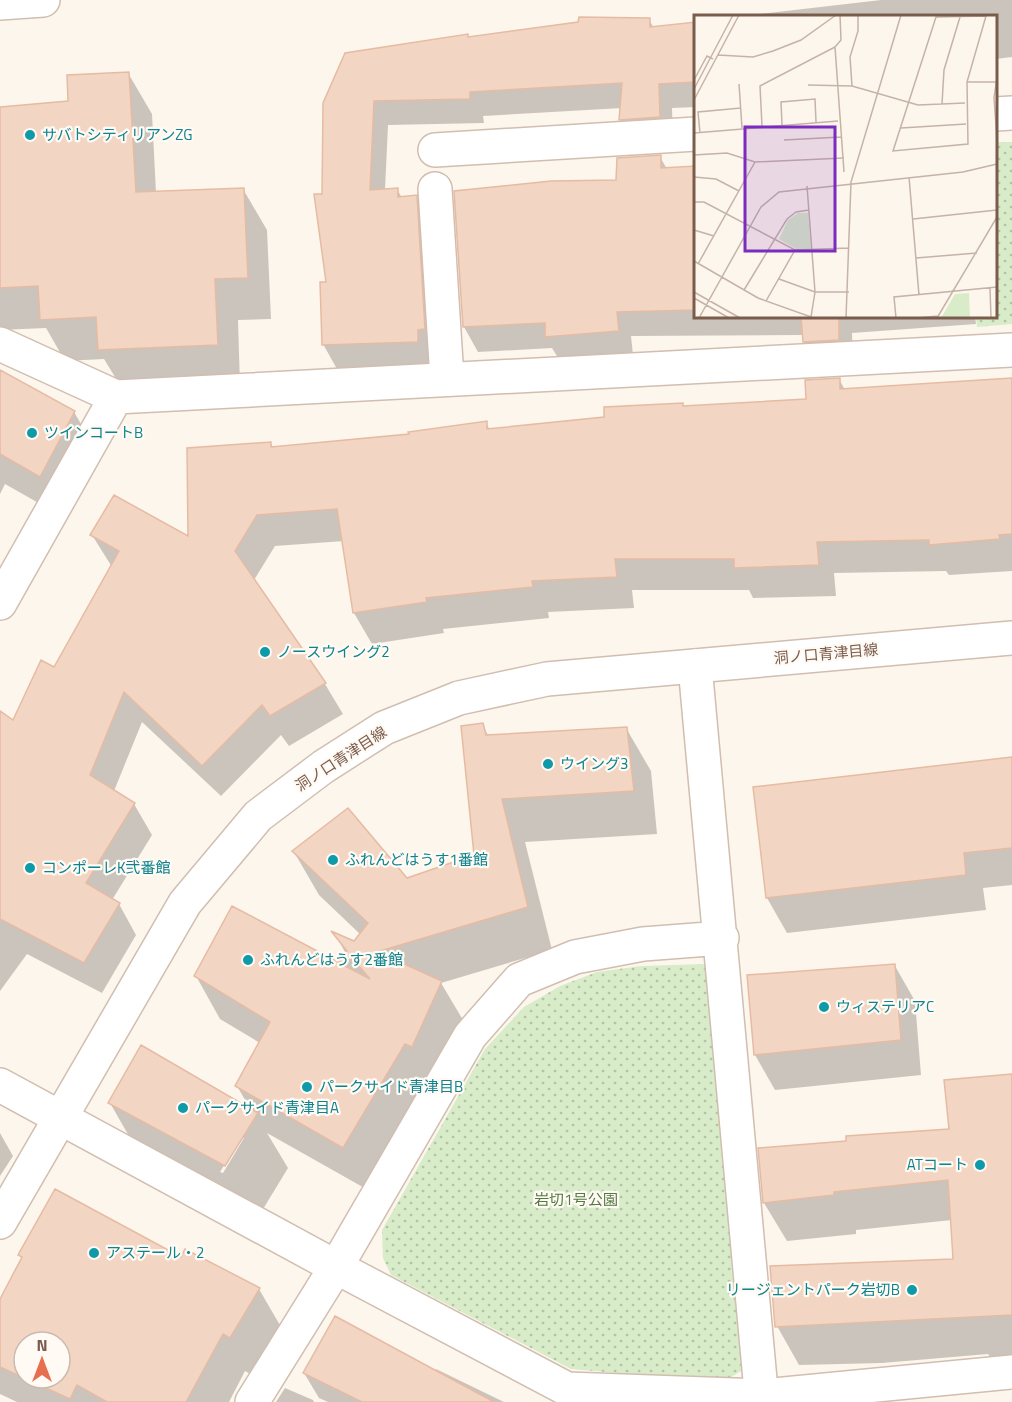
<svg xmlns="http://www.w3.org/2000/svg" width="1012" height="1402" viewBox="0 0 1012 1402" font-family="'Titillium Web','Noto Sans JP',sans-serif">
<style>
.park{fill:url(#park-dots)}
.shadow{fill:#0003;fill-rule:evenodd}
.building{fill:#f3d5c3;stroke:#e6bba3;stroke-width:1.5;fill-rule:evenodd}
.lines{fill:none;stroke-linecap:round;stroke-linejoin:round}
.minor-casing{stroke:#d1beb0;stroke-width:36}
.tertiary-casing{stroke:#d1beb0;stroke-width:36}
.minor{stroke:#fff;stroke-width:33}
.tertiary{stroke:#fff;stroke-width:33}
.culture-dot{fill:#0f9aa8;stroke:#fffaf3;stroke-width:2}
.labels{text-anchor:middle;stroke-width:4.5;stroke-linejoin:round;paint-order:stroke}
.culture-label{font-size:15px;fill:#0d838f;stroke:#fffaf3;text-anchor:start}
.street-label{font-size:15px;fill:#7a5c4d;stroke:#fffaf3}
.park-label{font-size:15px;fill:#537a41;stroke:#fffaf3}
.inset-road{fill:none;stroke:#c5b3a7;stroke-width:1.5}
.view{fill:#7b2cbf;fill-opacity:0.15;stroke:#7b2cbf;stroke-width:3}
.inset-edge{fill:none;stroke:#7a5c4d;stroke-width:3}
</style>
<defs>
<pattern id="park-dots" width="8" height="8" patternUnits="userSpaceOnUse" patternTransform="scale(1.5)"><rect width="8" height="8" fill="#d8ecc9"/><path d="M2 2h.1M6 6h.1" fill="none" stroke="#b4c2a5" stroke-width="1.8" stroke-linecap="round"/></pattern>
</defs>
<rect width="100%" height="100%" fill="#fdf6ec"/>
<path class="park" d="M996,142H1012V324L977,327L976,317L996,316Z
M705,964L745,1369L722,1382L571,1369L391,1275L383,1258L382,1230L485,1049L524,1007L560,986L597,972L641,966Z"/>
<path class="shadow" d="M881,0H1012V57L996,59V16H743Z
M649,20L654,28L696,23V107L672,108L673,142L635,144L621,120L622,108L483,116L484,123L388,125L385,190L397,189L402,198L416,196L430,221L432,366L337,369L323,344L328,283L323,195L325,103L467,35L469,39Z
M128,73L152,114L156,193L243,189L267,230L271,319L238,320L240,385L123,390L104,359L65,361L46,328L0,330V108L70,102Z
M660,157L667,169L696,168V316H975L976,324L852,333L853,365L818,367L804,342V335L631,336L633,355L560,361L552,348L478,352L464,327L617,181Z
M0,372L74,412L99,455L65,518L5,484L0,494Z
M1012,378V571L949,575L946,571L834,573L836,596L753,598L749,590H632L634,608L548,612L549,618L443,629L444,633L372,644L354,613L344,541L275,546L254,580L325,684L343,714L289,746L281,735L221,796L142,722L114,791L134,804L152,835L112,900L119,904L136,935L102,993L27,954L0,991V713L14,722L54,669L112,567L92,535L189,538L271,444L273,448L410,435L486,423L490,430L606,419L682,405L684,408L808,400L839,379L845,390Z
M482,724L489,737L626,728L651,771L657,834L525,842L552,950L441,983L466,1025L368,1190L267,1133L288,1168L257,1219L141,1157L110,1103L251,1110L237,1086L260,1043L220,1019L196,976L339,964L346,954L335,934L355,943L361,935L319,895L294,852L406,880L476,856ZM241,1138H244L223,1173L220,1172Z
M1012,759V885L983,888L986,910L787,933L767,898Z
M895,966L915,1001L921,1075L775,1090L755,1055Z
M1012,1076V1355L990,1357L988,1354L882,1363L799,1365L777,1326L954,1260L952,1220L856,1230V1234L787,1241L764,1203L848,1143L951,1130Z
M0,1133L13,1156L0,1176Z
M20,1255L181,1259L259,1289L281,1327L252,1375L245,1371L229,1402H17L0,1394V1302L22,1259ZM24,1342H60V1378H24Z
M436,1369L504,1402H328L319,1398L304,1373L434,1372Z
M285,1388L313,1400L314,1402H276Z"/>
<path class="building" d="M579,17L650,18V27L696,22V82L659,84L660,117L619,120L622,83L470,92V99L374,101L370,190L398,188V197L417,195L425,329L418,330V342L322,345L320,282H326L314,194H322L323,103L345,53L468,34V37L578,22Z
M129,72L136,192L244,188L248,278L215,279L218,345L98,350L96,317L40,320L38,286L0,288V107L68,101L67,75Z
M661,155V168L696,166V310L617,312L619,331L545,337V323L463,327L454,191L551,181L616,180L617,158Z
M801,316H839V340L803,342Z
M0,370L75,411L40,477L0,454Z
M840,378V389L1012,378V534L999,535L1000,539L929,545V540L817,542L819,565L734,568V559H615L617,577L532,581L533,587L426,598L427,602L353,613L337,509L257,515L235,551L326,683L270,716L262,705L202,766L124,692L90,775L135,803L86,883L120,903L84,963L0,919V711L13,720L41,660L54,667L119,551L90,535L114,495L188,536L187,448L271,442V447L409,434L408,432L487,421V429L604,417V407L683,403V406L806,399L805,380Z
M483,723L486,735L627,727L634,791L502,799L528,907L377,952L442,981L412,1047L405,1044L343,1148L235,1086L270,1022L194,976L232,906L338,962L347,951L331,931L354,941L368,923L292,851L348,808L407,878L474,855L461,726ZM353,959L370,979L339,963Z
M1012,757V848L964,853L966,875L766,898L753,787Z
M895,964L901,1040L754,1055L747,975Z
M141,1045L258,1113L225,1166L108,1103Z
M1012,1074V1315L775,1327L770,1266L953,1259L948,1180L834,1192V1195L763,1203L758,1148L846,1141V1136L949,1129L944,1080Z
M55,1189L181,1257L185,1249L260,1288L230,1338L223,1334L186,1402H107L77,1385L70,1399L24,1378H60V1342H24V1378L0,1367V1299L22,1257L18,1255Z
M335,1316L494,1402H362L303,1373Z"/>
<g class="lines">
<defs>
<path id="minor" d="M0,3L43,0
M996,114L1012,113
M435,150L696,134
M435,189L447,379
M0,344L116,397L1012,350
M0,603L116,397
M695,666L762,1402
M0,1085L336,1267L567,1389L762,1396L1012,1372
M252,1402L336,1267L470,1036L519,980L575,957L643,944L722,938"/>
<path id="tertiary" d="M0,1222L185,903L258,816L323,767L384,728L459,698L547,679L1012,638"/>
</defs>
<use href="#minor" class="minor-casing"/>
<use href="#tertiary" class="tertiary-casing"/>
<use href="#minor" class="minor"/>
<use href="#tertiary" class="tertiary"/>
</g>
<g class="culture-dot">
<circle cx="30" cy="135" r="6"/>
<circle cx="32" cy="433" r="6"/>
<circle cx="265" cy="652" r="6"/>
<circle cx="548" cy="764" r="6"/>
<circle cx="333" cy="860" r="6"/>
<circle cx="30" cy="868" r="6"/>
<circle cx="248" cy="960" r="6"/>
<circle cx="824" cy="1007" r="6"/>
<circle cx="307" cy="1087" r="6"/>
<circle cx="183" cy="1108" r="6"/>
<circle cx="980" cy="1165" r="6"/>
<circle cx="94" cy="1253" r="6"/>
<circle cx="912" cy="1290" r="6"/>
</g>
<g class="labels">
<g class="culture-label">
<text x="42" y="140">サバトシティリアンZG</text>
<text x="44" y="438">ツインコートB</text>
<text x="277" y="657">ノースウイング2</text>
<text x="560" y="769">ウイング3</text>
<text x="345" y="865">ふれんどはうす1番館</text>
<text x="42" y="873">コンポーレK弐番館</text>
<text x="260" y="965">ふれんどはうす2番館</text>
<text x="836" y="1012">ウィステリアC</text>
<text x="319" y="1092">パークサイド青津目B</text>
<text x="195" y="1113">パークサイド青津目A</text>
<text x="968" y="1170" text-anchor="end">ATコート</text>
<text x="106" y="1258">アステール・2</text>
<text x="900" y="1295" text-anchor="end">リージェントパーク岩切B</text>
</g>
<g class="street-label">
<text transform="translate(826 654) rotate(-5)" y="5">洞ノ口青津目線</text>
<text transform="translate(341 759) rotate(-33)" y="5">洞ノ口青津目線</text>
</g>
<g class="park-label">
<text x="576" y="1205">岩切1号公園</text>
</g>
</g>
<g transform="translate(694 15)">
<rect width="303" height="303" fill="#fdf6ec"/>
<path d="M104,198H114L117,234H102L85,224L94,205ZM275,278L276,303H247L261,279Z" fill="#d8ecc9"/>
<path class="inset-road" d="M146,0L147,25L141,32L150,157M292,1L273,67L274,129L199,136L242,2ZM24,40L59,42L79,36L107,25L142,0M303,62L300,83L303,124M0,65L13,41L19,44M273,67H303M45,69L48,113M114,70L158,71L224,90L271,88M158,71L156,42L164,16V0M0,74L39,0M0,85L45,0M248,89L250,55L266,2M88,110L87,87L121,84L122,107M68,111L66,71L141,32M207,113L272,109M0,118L144,106M6,118L4,97L47,93M90,125L147,122M0,140L33,138L61,147L150,143M0,162L22,164L45,176M215,162L225,280M0,187H10L101,235L155,233M219,204L303,195M0,215L20,221M222,243L283,238M0,246L64,283L117,302L121,277L113,171M4,249L61,147M85,264L121,277H155M296,273L297,303M50,275L93,204L102,197L115,195M0,277L46,303M0,283L35,303M72,286L101,235M5,303L67,192L85,177L269,157L303,149M152,303L157,167L207,0M202,303L200,282L303,272M224,303L244,301M243,303L303,202"/>
<path class="view" d="M51,112H141V236H51Z"/>
<rect width="303" height="303" class="inset-edge"/>
</g>
<g transform="translate(42 1360)"><circle r="28" fill="#fffaf3" stroke="#cabbb1" stroke-width="1.5"/>
<path d="M0-4.5L10 22L0 15L-10 22Z" fill="#e76f51"/>
<text y="-9" font-size="16" font-weight="bold" text-anchor="middle" fill="#7a5c4d">N</text>
</g>
</svg>
